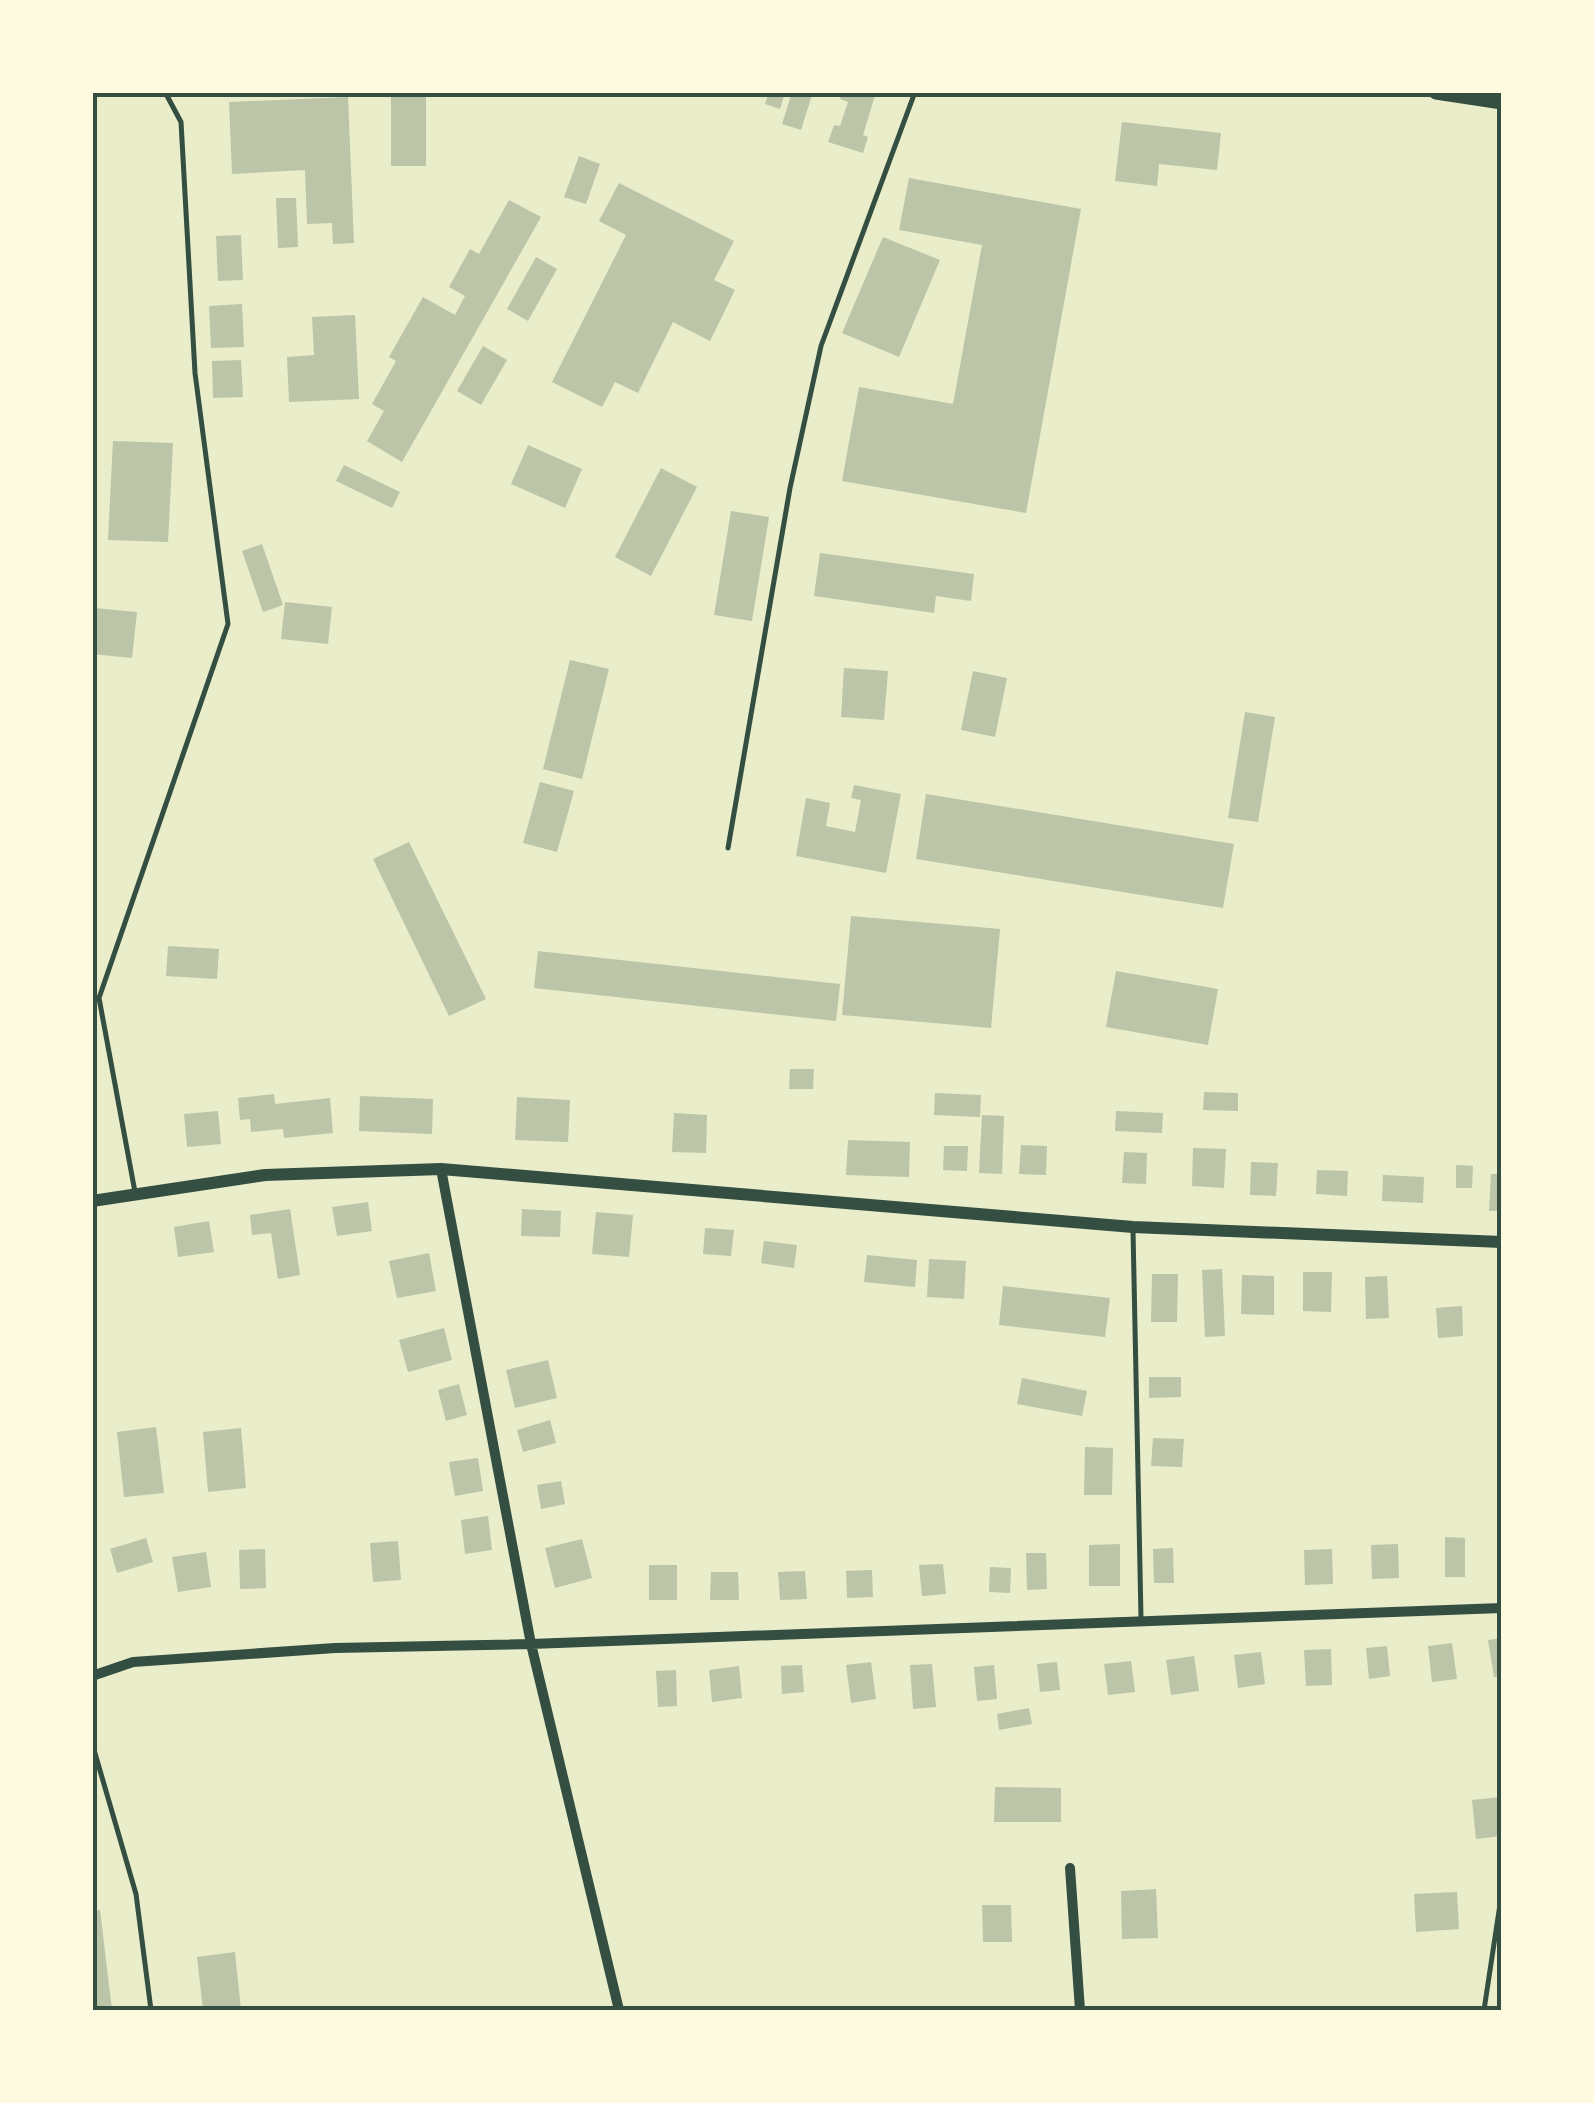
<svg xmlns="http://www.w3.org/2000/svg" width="1594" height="2103" viewBox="0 0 1594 2103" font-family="Georgia,serif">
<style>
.building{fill:#bcc5a7}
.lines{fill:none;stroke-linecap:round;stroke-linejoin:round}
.service{stroke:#344e41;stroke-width:5}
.minor{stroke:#344e41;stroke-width:10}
.tertiary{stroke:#344e41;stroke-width:12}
.primary{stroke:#344e41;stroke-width:15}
.neatline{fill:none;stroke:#344e41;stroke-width:4}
</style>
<rect width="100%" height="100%" fill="#e9edc9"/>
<path class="building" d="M391,92H426V166H391Z
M769,92H785L780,109L765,104Z
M792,92H813L801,130L782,124Z
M842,92H876L863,135L868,137L863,153L828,142L834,125L840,126L848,102L840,99Z
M348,97L354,243L333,244L332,223L307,224L305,170L232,174L229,102Z
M1122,122L1221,133L1217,170L1159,164L1157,186L1115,181Z
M579,156L600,164L586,204L564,197Z
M909,178L1081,209L1026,513L842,481L859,387L953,404L982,245L899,230Z
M619,183L734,241L714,280L735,290L710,341L673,322L638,393L615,382L602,407L552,382L626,235L599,221Z
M276,198H296L298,247L278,248Z
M509,200L541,217L402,462L367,441L384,411L372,404L396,361L389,357L423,297L455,315L465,296L449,287L470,249L479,254Z
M241,235L243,280L218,281L216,236Z
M883,237L940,260L899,357L842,333Z
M536,257L557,269L528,321L507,309Z
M242,304L244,347L211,348L209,306Z
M355,315L359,399L289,402L287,357L314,355L312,317Z
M483,346L507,360L481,405L457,391Z
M241,360L243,397L213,398L212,361Z
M113,441L173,443L168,542L108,540Z
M528,445L582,469L565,508L511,484Z
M344,465L400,492L392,508L336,481Z
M661,468L697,487L651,576L615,557Z
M731,511L769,517L752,621L714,615Z
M262,544L283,605L263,612L242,551Z
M820,553L974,574L971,601L936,596L934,613L814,596Z
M285,602L332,607L328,644L281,639Z
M94,608L137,612L132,658L92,654Z
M570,660L609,669L582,779L543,769Z
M844,668L888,671L884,720L841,717Z
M973,671L1007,678L995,737L961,730Z
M1245,712L1275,717L1258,822L1228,818Z
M540,782L574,791L557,852L523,843Z
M854,785L901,794L886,873L796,856L806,798L830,803L826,826L855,832L861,800L851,798Z
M926,794L1234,844L1223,908L916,859Z
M409,842L486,999L449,1016L373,859Z
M851,916L1000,929L991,1028L842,1015Z
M168,946L219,949L217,979L166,976Z
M538,951L840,984L836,1021L534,988Z
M1116,971L1218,989L1208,1045L1106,1027Z
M790,1069H814L813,1089H789Z
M1204,1092L1238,1093V1111L1203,1110Z
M935,1093L981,1095L980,1117L934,1115Z
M274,1094L275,1104L330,1098L333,1133L284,1138L283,1129L251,1132L250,1119L240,1120L238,1098Z
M360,1096L433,1099L432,1134L359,1131Z
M517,1097L570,1100L568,1142L515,1140Z
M218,1111L221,1144L187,1147L184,1114Z
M1116,1111L1163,1113L1162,1133L1115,1131Z
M674,1113L707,1115L706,1153L672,1152Z
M982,1115L1004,1116L1002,1174L979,1173Z
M848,1140L910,1142L909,1177L846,1175Z
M1021,1145L1047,1146L1046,1175L1019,1174Z
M944,1146H968L967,1171L943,1170Z
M1193,1148L1226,1149L1224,1188L1192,1186Z
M1124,1152L1147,1153L1146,1184L1122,1183Z
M1251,1162L1278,1163L1276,1196L1250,1195Z
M1456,1165L1473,1166L1472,1188H1456Z
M1317,1170L1348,1171L1347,1196L1316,1194Z
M1491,1174H1502V1211H1489Z
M1383,1175L1424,1177L1423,1203L1382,1201Z
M368,1202L372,1231L337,1236L332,1207Z
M290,1209L300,1275L278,1279L271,1233L252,1235L250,1215Z
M522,1209L561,1211L560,1237L521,1236Z
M596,1212L633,1215L629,1257L592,1254Z
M209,1221L214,1252L178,1257L174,1227Z
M705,1228L734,1230L731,1256L703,1254Z
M764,1241L797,1245L794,1268L761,1263Z
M429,1253L436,1291L397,1298L389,1261Z
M867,1255L917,1260L915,1287L864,1282Z
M929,1259L966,1261L964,1299L927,1297Z
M1222,1269L1225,1336L1205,1337L1202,1270Z
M1303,1272H1332L1331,1312L1303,1311Z
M1152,1274H1178L1177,1322H1151Z
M1242,1275L1274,1276V1315L1241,1314Z
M1387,1276L1389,1318L1366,1319L1365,1277Z
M1003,1286L1110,1298L1105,1337L999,1325Z
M1462,1306L1463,1336L1438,1338L1436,1308Z
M444,1328L452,1360L408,1372L399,1340Z
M548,1360L557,1398L515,1408L506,1370Z
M1149,1377H1181V1397L1149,1398Z
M1022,1378L1087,1391L1082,1416L1017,1404Z
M459,1384L467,1415L446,1421L438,1390Z
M550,1420L556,1443L523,1452L517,1430Z
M156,1427L164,1493L124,1497L117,1432Z
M241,1428L246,1488L208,1492L203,1432Z
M1153,1438L1184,1439L1182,1467L1151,1466Z
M1085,1447L1113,1448L1112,1495H1084Z
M478,1458L483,1491L455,1496L449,1462Z
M561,1481L565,1504L541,1509L537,1485Z
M488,1516L492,1550L465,1554L461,1520Z
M1445,1537L1465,1538V1577H1445Z
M146,1538L153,1562L117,1573L110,1549Z
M582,1539L592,1578L555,1588L545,1548Z
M398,1541L401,1580L373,1582L370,1543Z
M1120,1544V1586H1089V1545Z
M1398,1544L1399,1578L1372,1579L1371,1545Z
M1173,1548L1174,1583H1154L1153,1549Z
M265,1549L266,1588L240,1589L239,1550Z
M1332,1549L1333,1584L1305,1585L1304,1550Z
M206,1552L211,1587L178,1592L172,1557Z
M1026,1553H1046L1047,1589L1027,1590Z
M943,1564L946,1594L922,1596L919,1565Z
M649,1565H677V1600H649Z
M990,1567L1011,1568L1010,1593L989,1592Z
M872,1570L873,1597L847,1598L846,1571Z
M805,1571L807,1599L780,1600L778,1572Z
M711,1572H738L739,1600H710Z
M1502,1638V1676L1494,1677L1488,1640Z
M1452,1643L1457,1679L1432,1682L1428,1646Z
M1387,1646L1390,1676L1369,1679L1366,1648Z
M1331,1649L1332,1685L1306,1686L1304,1650Z
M1261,1652L1265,1684L1238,1688L1234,1655Z
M1194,1656L1199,1691L1171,1695L1166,1660Z
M1131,1661L1135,1692L1108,1695L1104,1664Z
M871,1662L876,1699L851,1703L846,1665Z
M1057,1662L1060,1690L1040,1692L1037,1664Z
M932,1664L936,1707L913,1709L910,1665Z
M802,1665L804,1692L782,1694L781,1666Z
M994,1665L997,1699L977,1701L974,1667Z
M739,1666L742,1698L712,1702L709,1670Z
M676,1670L677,1706L658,1707L656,1671Z
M1029,1708L1032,1724L999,1730L997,1714Z
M995,1787L1061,1788V1822H994Z
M1502,1797V1836L1476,1839L1472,1800Z
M1156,1889L1158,1938L1122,1939L1121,1891Z
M1457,1892L1459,1929L1416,1932L1414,1894Z
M982,1905H1011L1012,1942H983Z
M100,1910L112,2010H92V1911Z
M235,1952L241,2010H203L197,1957Z"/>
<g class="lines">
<path class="service" d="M728,848L790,488L821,346L915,92
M135,1192L99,998L228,624L195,373L181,122L165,92
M1133,1230L1141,1618
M92,1743L136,1894L151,2010
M1484,2010L1502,1891"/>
<path class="minor" d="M441,1169L531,1644L619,2010
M92,1676L133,1662L335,1648L531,1644L1502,1608
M1070,1868L1080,2010"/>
<path class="tertiary" d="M92,1201L265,1175L441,1169L1133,1227L1502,1242"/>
<path class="primary" d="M1436,92L1502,102"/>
</g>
<rect width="1594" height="2103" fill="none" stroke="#fefae0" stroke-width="190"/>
<rect x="95" y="95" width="1404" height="1913" class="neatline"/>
</svg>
